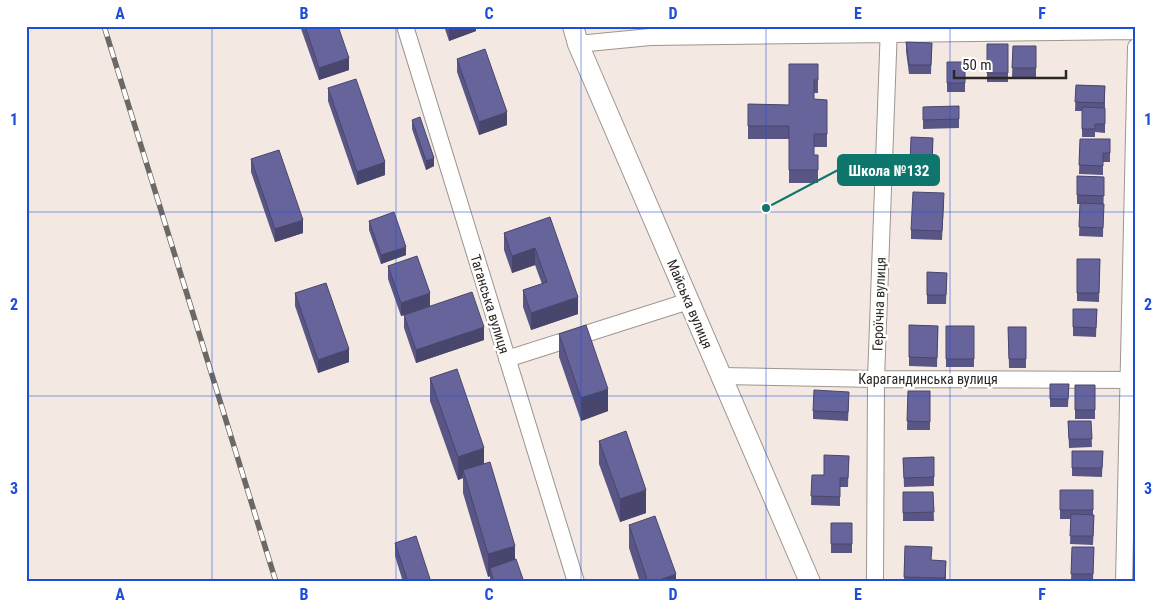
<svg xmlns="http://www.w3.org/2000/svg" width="1162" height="608" viewBox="0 0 1162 608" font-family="'Roboto Condensed',sans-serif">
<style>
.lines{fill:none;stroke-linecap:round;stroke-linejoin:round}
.minor-casing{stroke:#9e958e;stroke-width:18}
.tertiary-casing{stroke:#9e958e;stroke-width:22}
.minor{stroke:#fff;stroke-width:16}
.tertiary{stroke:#fff;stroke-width:20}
.rail-casing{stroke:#6e6865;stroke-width:5.5}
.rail{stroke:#fff;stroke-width:4;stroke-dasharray:11;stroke-linecap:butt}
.wall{fill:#595685}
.shaded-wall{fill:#48466c}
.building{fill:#67649b;stroke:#48466c}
.grid{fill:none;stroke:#1d4ed8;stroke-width:1;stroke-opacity:0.55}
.labels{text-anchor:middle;stroke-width:5;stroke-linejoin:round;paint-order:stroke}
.street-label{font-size:14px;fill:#2b2725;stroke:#fff}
.leader{fill:none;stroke:#0f766e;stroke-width:2}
.callout-dot{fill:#0f766e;stroke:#fff;stroke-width:2}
.callout{fill:#0f766e;stroke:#0f766e;stroke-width:2}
.callout-label{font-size:15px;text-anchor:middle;font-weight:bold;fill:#fff}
.neatline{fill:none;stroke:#1d4ed8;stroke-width:2}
.grid-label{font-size:16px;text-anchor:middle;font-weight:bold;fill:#1d4ed8}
</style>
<rect width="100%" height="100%" fill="#f3e9e2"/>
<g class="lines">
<defs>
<path id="minor" d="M405,26L576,582
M578,44L650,37L1136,31
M507,359L689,301
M721,376L876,379L1136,380
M875,582L876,379L889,26
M1124,582L1136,47"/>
<path id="tertiary" d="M573,26L578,44L810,582"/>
</defs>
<use href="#minor" class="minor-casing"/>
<use href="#tertiary" class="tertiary-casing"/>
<use href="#minor" class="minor"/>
<use href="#tertiary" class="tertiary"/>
<defs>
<path id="rail" d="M104,26L276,582"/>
</defs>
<use href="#rail" class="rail-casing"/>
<use href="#rail" class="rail"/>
</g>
<path class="wall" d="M300,26H338L349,70L319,80Z
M444,26H476V31L449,41Z
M906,42L932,43L931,74H909L906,51Z
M987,44H1008V82H987Z
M1013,46H1036V77H1012Z
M457,59L507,125L479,135L457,72Z
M947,62H965V92H947Z
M818,64V93H814V99L827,100V147H814V155H818V183H789V139H748V104L789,105Z
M1076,85L1105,86V133L1095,132V137H1082V111H1075Z
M328,88L385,175L357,185L328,101Z
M959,106V128L923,129V107Z
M412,120L434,166L426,170L412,129Z
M933,138L932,173L910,172V164Z
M1080,139H1110V162H1103V175L1079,174Z
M251,159L303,233L275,242L251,172Z
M1077,176L1104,177L1103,237L1079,236L1080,204H1077Z
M944,202L942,240L911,239V230Z
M550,217L578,314L531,330L523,307V290L542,284L535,265L512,273L504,250V233Z
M369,221L406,255L381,264L369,230Z
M1077,259H1100L1099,302L1077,301Z
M388,266L430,306L484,340L416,363L404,328V315L413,312L401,316L388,279Z
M927,272L947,273L946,304H927Z
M295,293L349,362L318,373L295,306Z
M1073,309H1097L1096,337L1073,336Z
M909,325L938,326L937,367L909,366Z
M946,326H974V367H946Z
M1008,327H1026V368H1009Z
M559,334L608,411L581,421L559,357Z
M430,378L484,464L515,559L524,582H490V576L488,577L463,493V478L458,480L430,401Z
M1050,384H1069L1068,407H1050Z
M1075,385H1095V419H1075Z
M908,391H930V430H907Z
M849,401L848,421L813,419V411Z
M1068,421H1091L1092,447L1069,448Z
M599,441L646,513L620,522L599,464Z
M1072,451H1103L1102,477L1072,476Z
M849,456L848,487H840V506L811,505L812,475H824Z
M934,457V486L904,487L903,458Z
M1060,490H1093V515L1094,523L1093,545L1070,544L1071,519H1060Z
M903,492H933L934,521H903Z
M831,523H852V553H831Z
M629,525L676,582H640L629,548Z
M395,543L431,582H403L395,556Z
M905,546L932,560L946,561V582H904Z
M1072,547H1094L1093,582H1071Z"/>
<path class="shaded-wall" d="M454,26H476V31L449,41V28Z
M349,58V70L319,80V68Z
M507,112V125L479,135V122Z
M434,158V166L426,170V161Z
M385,162V175L357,185V172Z
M303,220V233L275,242V229Z
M406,247V255L381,264V255Z
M535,248V265L512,273V256Z
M430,293V306L401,316V303Z
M578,297V314L531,330V313Z
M484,327V340L416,363V350Z
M349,349V362L318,373V360Z
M608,389V411L581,421V398Z
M484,448V471L463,470V478L458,480V457Z
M646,490V513L620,522V499Z
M515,546V569L490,568V576L488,577V554Z
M676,574V582H654Z"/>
<path class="building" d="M305,26H338L349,58L319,68Z
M906,42L932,43L931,65H909Z
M987,44H1008V73H987Z
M1013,46H1036V68H1012Z
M485,49L507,112L479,122L457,59Z
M947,62H965V83H947Z
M789,64H818V80H814V99L827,100V134H814V155H818V170H789V126H748V104L789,105Z
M356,79L385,162L357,172L328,88Z
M1076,85L1105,86L1104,103L1075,102Z
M959,106V119L923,120V107Z
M1082,107L1105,108V124H1095V129H1082Z
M420,117L434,158L426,161L412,120Z
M911,137L933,138L932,164H910Z
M1080,139H1110V153H1103V166L1079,165Z
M279,150L303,220L275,229L251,159Z
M1077,176L1104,177V196L1077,195Z
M913,192L944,193L942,231L911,230Z
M1080,203L1104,204L1103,228L1079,227Z
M394,212L406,247L381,255L369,221Z
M550,217L578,297L531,313L523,290L547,282L535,248L512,256L504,233Z
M417,256L430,293L401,303L388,266Z
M1077,259H1100L1099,293H1077Z
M927,272L947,273L946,295H927Z
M326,283L349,349L318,360L295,293Z
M472,292L484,327L416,350L404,315Z
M1073,309H1097L1096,328L1073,327Z
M586,325L608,389L581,398L559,334Z
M909,325L938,326L937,358L909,357Z
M946,326H974V359H946Z
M1008,327H1026V359H1009Z
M457,369L484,448L458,457L430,378Z
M1050,384H1069L1068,399H1050Z
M1075,385H1095V410H1075Z
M814,390L849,392L848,412L813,411Z
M908,391H930V422L907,421Z
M1068,421H1091L1092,439H1069Z
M626,431L646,490L620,499L599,441Z
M1072,451H1103L1102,468H1072Z
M824,455L849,456L848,478H840V497L811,496L812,475H824Z
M934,457V477L904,478L903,458Z
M490,462L515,546L488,554L463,470Z
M1060,490H1093V510H1060Z
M903,492H933L934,512L903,513Z
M1071,514L1094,515L1093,536H1070Z
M655,516L676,574L654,582H648L629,525Z
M831,523H852V544H831Z
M416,536L431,582H408L395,543Z
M905,546L932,547L931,560L946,561L945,578L904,577Z
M1072,547H1094L1093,574H1071Z
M516,559L524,582H494L490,568Z"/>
<path class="grid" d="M212,26V582M396,26V582M581,26V582M766,26V582M950,26V582M26,212H1136M26,396H1136"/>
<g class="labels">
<g class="street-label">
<text transform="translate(490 304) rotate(73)" y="5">Таганська вулиця</text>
<text transform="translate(690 304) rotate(67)" y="5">Майська вулиця</text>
<text transform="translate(879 304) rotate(-88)" y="5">Героїчна вулиця</text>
<text x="928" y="384">Карагандинська вулиця</text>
</g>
</g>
<path class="leader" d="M766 208L838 170"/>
<circle class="callout-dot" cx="766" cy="208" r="5"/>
<rect class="callout" x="838" y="155" width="101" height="30" rx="5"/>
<g class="callout-label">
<text x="889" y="176">Школа №132</text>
</g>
<rect width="1162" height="608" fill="none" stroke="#ffffff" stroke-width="55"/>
<path d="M954 70v8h112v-8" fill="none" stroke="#2b2725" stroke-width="2.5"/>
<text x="962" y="70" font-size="15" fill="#2b2725" stroke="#ffffff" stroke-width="4" paint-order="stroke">50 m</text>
<rect x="28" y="28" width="1106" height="552" class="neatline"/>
<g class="grid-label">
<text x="120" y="19">A</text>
<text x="304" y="19">B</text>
<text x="489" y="19">C</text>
<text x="673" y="19">D</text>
<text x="858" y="19">E</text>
<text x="1042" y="19">F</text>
<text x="14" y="125">1</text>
<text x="1148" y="125">1</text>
<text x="14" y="310">2</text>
<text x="1148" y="310">2</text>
<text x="14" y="494">3</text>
<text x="1148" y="494">3</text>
<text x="120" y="600">A</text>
<text x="304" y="600">B</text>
<text x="489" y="600">C</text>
<text x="673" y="600">D</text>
<text x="858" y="600">E</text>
<text x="1042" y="600">F</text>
</g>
</svg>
